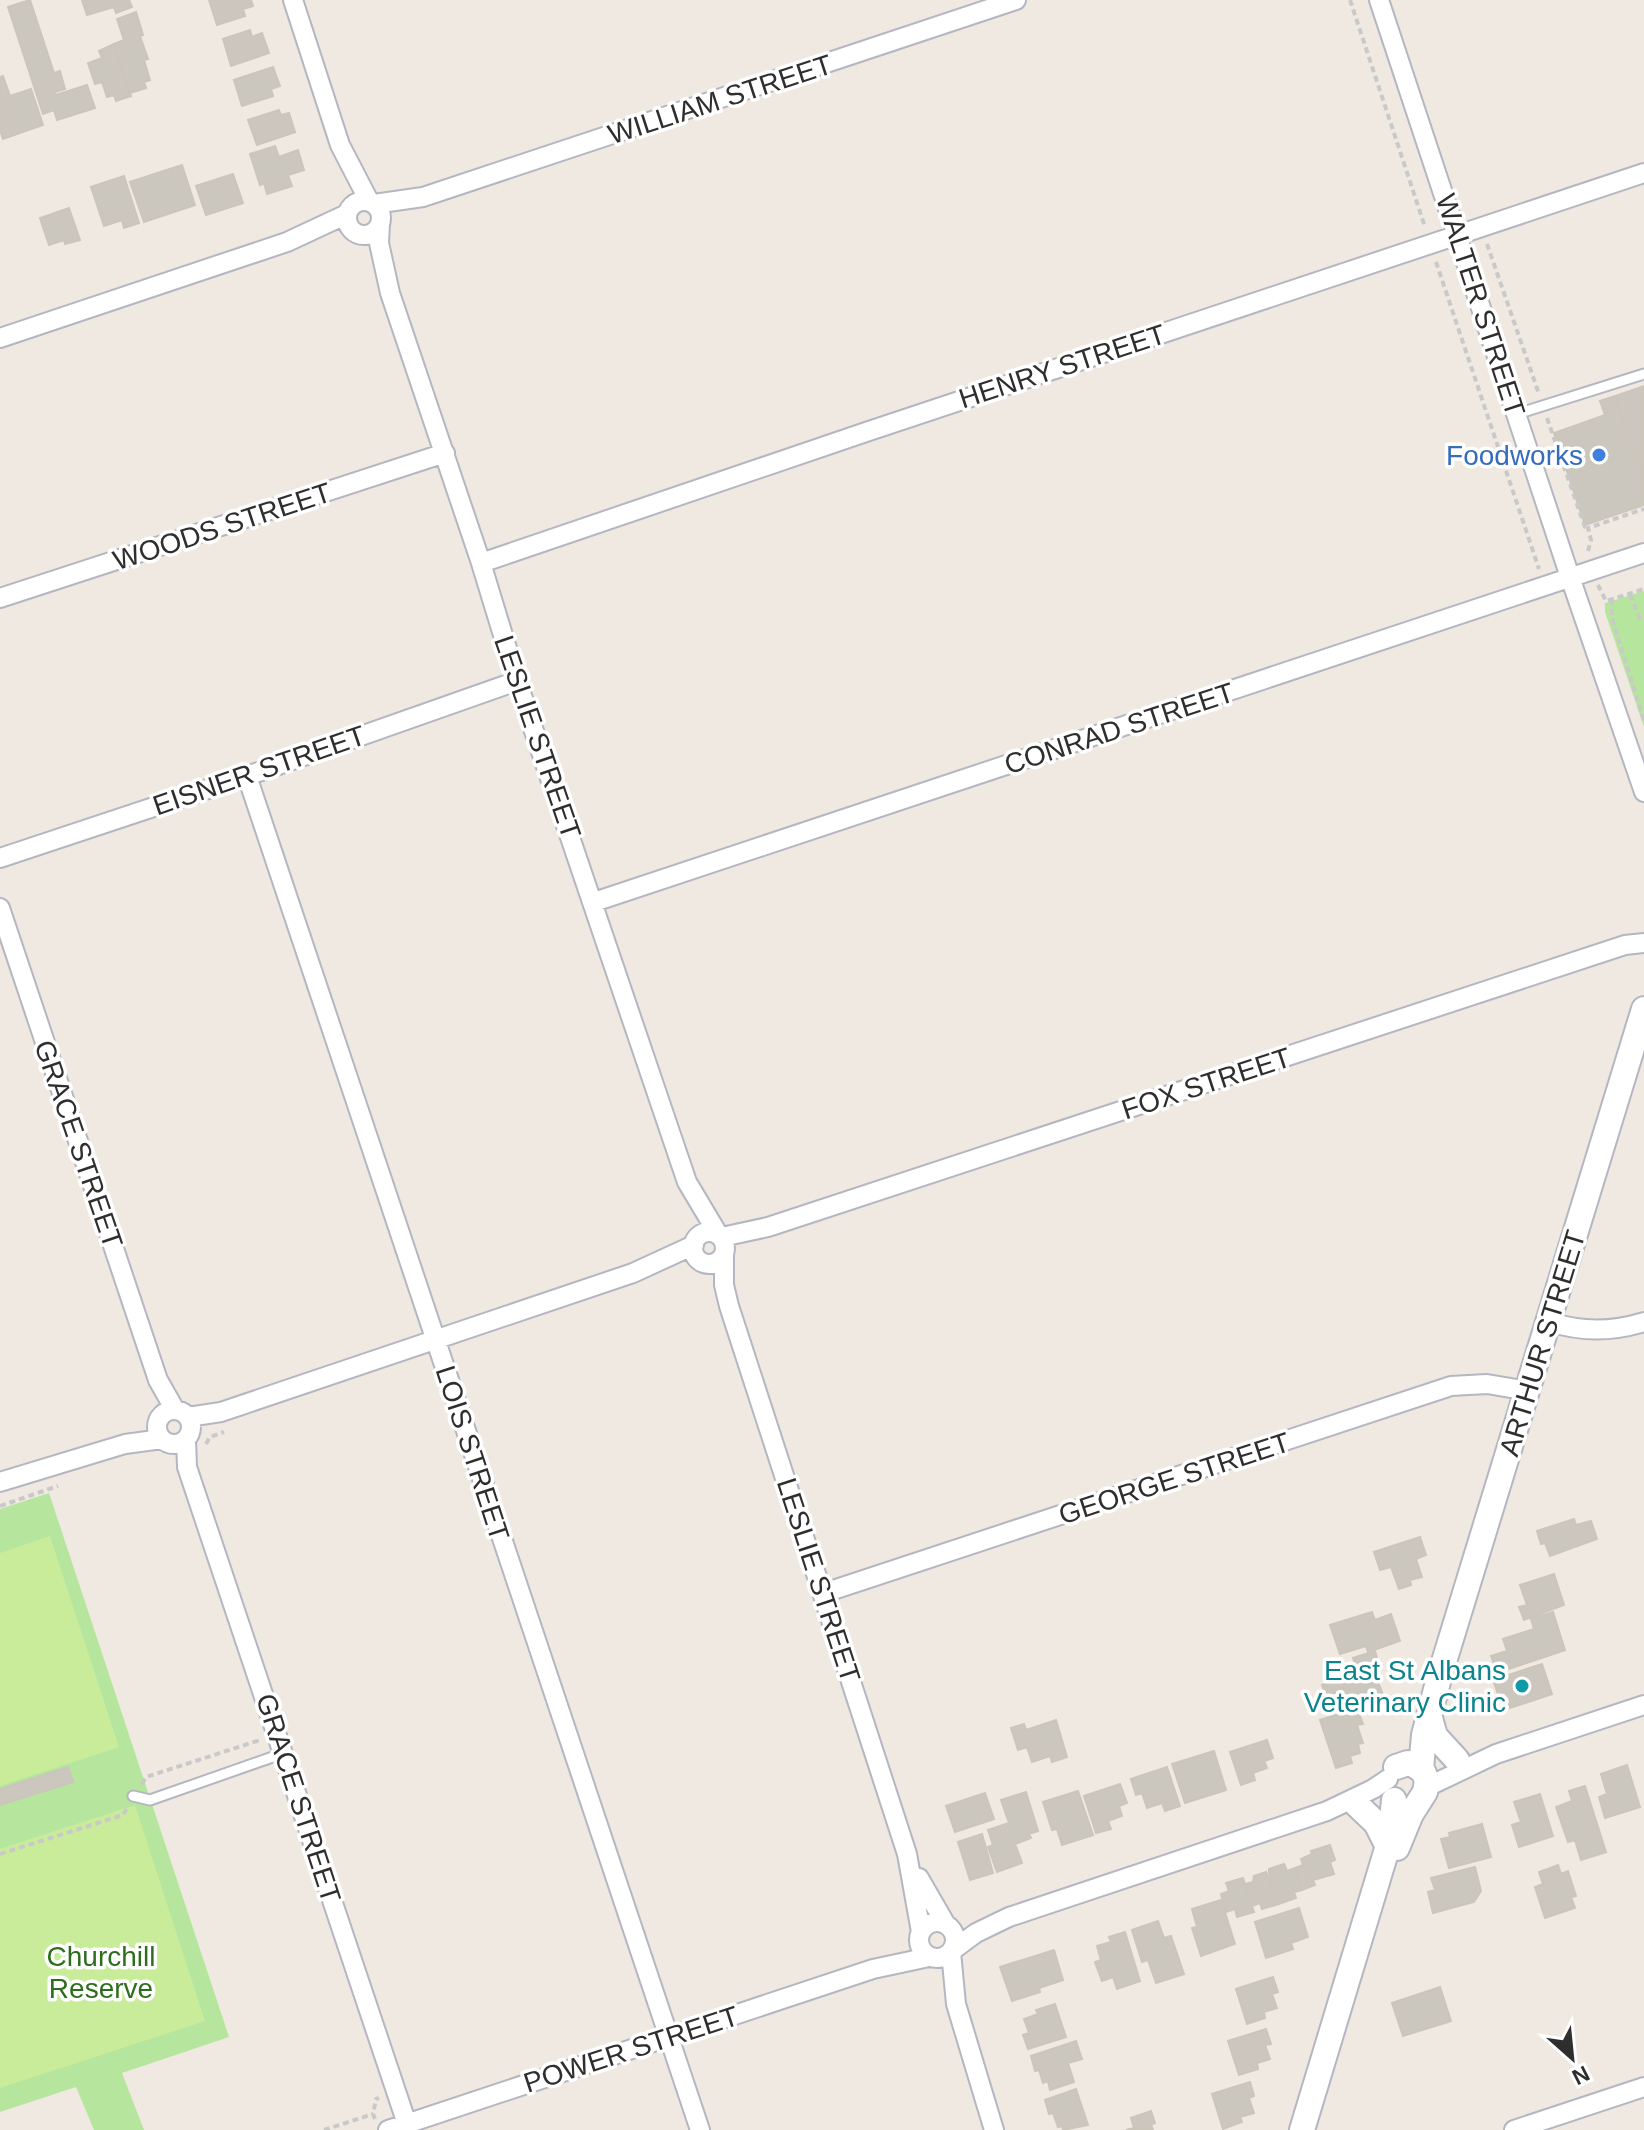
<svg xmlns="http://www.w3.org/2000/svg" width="1644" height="2130" viewBox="0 0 1644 2130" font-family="Arial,sans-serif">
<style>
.green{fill:#b6e59e}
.pitch{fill:#c9ec9a}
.building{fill:#cbc7bf;stroke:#cbc5ba;stroke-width:2}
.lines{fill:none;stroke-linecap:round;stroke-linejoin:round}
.service-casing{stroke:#b4b7c1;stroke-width:13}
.minor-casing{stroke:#b4b7c1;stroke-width:22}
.tertiary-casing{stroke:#b4b7c1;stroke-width:28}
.path{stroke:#c9c9c9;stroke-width:4;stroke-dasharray:6 4;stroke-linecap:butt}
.service{stroke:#fff;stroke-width:9}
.minor{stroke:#fff;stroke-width:18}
.tertiary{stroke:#fff;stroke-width:24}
.shop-dot{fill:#3f7fe0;stroke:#fff;stroke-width:3}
.culture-dot{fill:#0f9aa8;stroke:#fff;stroke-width:3}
.labels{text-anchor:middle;stroke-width:7;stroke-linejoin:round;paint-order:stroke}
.street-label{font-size:28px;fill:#2e2e2e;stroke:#fff}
.shop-label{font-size:28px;fill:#366cbe;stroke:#fff;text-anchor:end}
.culture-label{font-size:28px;fill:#0d838f;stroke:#fff;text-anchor:end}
.park-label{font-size:28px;fill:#2c6e1b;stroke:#fff}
</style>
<rect width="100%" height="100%" fill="#efe9e1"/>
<path class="green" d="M1644,591V727L1605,612V603Z
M49,1493L229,2037L122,2073L144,2130H94L76,2087L0,2112V1509Z"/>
<path class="pitch" d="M50,1536L119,1747L0,1786V1553Z
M135,1805L205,2021L0,2088V1849Z"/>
<path class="building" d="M30,0L54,73L60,71L65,89L55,92L56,95L87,85L95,108L57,120L54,110L43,114L8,7Z
M82,0H129L132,7L116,13L114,7L87,15Z
M209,0H251L253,6L243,9L245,16L217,25Z
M136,12L143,35L140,36L148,59L144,60L150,80L144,82L146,88L130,93L114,44L124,40L117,19Z
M250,30L252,37L262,33L269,53L231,66L223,39Z
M114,44L131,96L116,101L114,95L107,97L102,82L95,84L88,63L102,58L99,51Z
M273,67L280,86L271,89L273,96L242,106L234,80Z
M3,76L10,96L31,89L43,125L3,139L0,130V77Z
M279,110L281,115L289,113L295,132L257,145L248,120Z
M275,146L279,157L298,150L304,170L288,175L292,186L267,194L264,183L260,185L250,154Z
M182,165L195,205L144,222L130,182Z
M233,174L243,203L206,215L196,186Z
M124,176L139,223L124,228L122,220L104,226L91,187Z
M69,208L80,240L65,244L64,240L49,245L40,218Z
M1644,386V478L1615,396Z
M1615,396L1644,478V505L1585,525L1554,433L1605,415L1600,401Z
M1574,1519L1576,1525L1591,1521L1597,1539L1550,1556L1545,1543L1541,1544L1537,1531Z
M1420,1537L1426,1555L1416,1559L1422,1577L1410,1580L1411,1585L1399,1589L1391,1567L1380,1570L1374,1552Z
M1554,1574L1564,1605L1524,1620L1519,1607L1527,1605L1520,1585Z
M1372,1612L1375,1620L1391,1614L1400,1641L1368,1652L1366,1646L1340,1654L1330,1625Z
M1553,1612L1565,1650L1497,1673L1491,1656L1507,1651L1503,1639L1534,1629L1531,1619Z
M1375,1651L1379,1666L1368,1670L1372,1683L1378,1682L1383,1695L1331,1712L1322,1685L1338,1680L1335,1671L1355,1664L1353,1658Z
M1542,1664L1552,1694L1510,1708L1505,1692L1498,1694L1493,1680Z
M1357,1708L1363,1724L1357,1725L1363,1743L1358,1744L1360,1753L1350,1756L1352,1763L1336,1768L1320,1720Z
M1056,1720L1067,1757L1052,1762L1050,1756L1032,1762L1027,1747L1018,1750L1011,1728L1024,1724L1026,1730Z
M1267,1740L1273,1758L1264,1761L1267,1768L1253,1773L1255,1780L1241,1785L1230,1752Z
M1214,1751L1226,1790L1185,1803L1172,1764Z
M1627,1765L1640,1807L1605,1818L1599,1797L1607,1794L1601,1774Z
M68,1767L73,1782L0,1805V1789Z
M1167,1767L1180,1806L1165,1811L1162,1803L1147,1808L1142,1793L1136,1795L1131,1779Z
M1120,1784L1127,1803L1119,1806L1122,1816L1108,1821L1111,1829L1096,1833L1084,1796Z
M1585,1786L1606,1852L1581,1860L1575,1840L1568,1842L1556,1807L1572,1801L1569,1791Z
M1078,1791L1093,1835L1062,1845L1057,1829L1052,1830L1043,1802Z
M1026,1792L1038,1831L1029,1834L1031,1838L1015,1844L1022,1863L997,1872L988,1847L993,1845L988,1830L1009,1823L1001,1800Z
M985,1793L994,1819L955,1832L946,1806Z
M1540,1794L1553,1836L1519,1847L1512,1825L1521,1822L1514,1802Z
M1482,1824L1491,1857L1449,1868L1441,1839L1450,1837L1449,1833Z
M982,1834L993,1873L970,1880L958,1842Z
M1330,1845L1335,1860L1330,1862L1334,1874L1313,1880L1315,1885L1302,1890L1295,1868L1303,1865L1301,1859L1312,1854L1311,1851Z
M1284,1864L1287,1871L1295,1868L1302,1890L1294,1892L1296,1898L1279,1904L1269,1873V1869Z
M1558,1865L1561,1874L1568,1871L1576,1896L1571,1897L1575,1908L1545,1918L1535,1887L1543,1884L1539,1872Z
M1475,1867L1481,1891L1474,1902L1433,1913L1428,1892L1435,1890L1431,1878Z
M1266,1872L1279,1904L1262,1909L1260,1903L1252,1906L1245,1884L1253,1882L1254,1876Z
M1243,1878L1254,1912L1237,1917L1235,1909L1226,1912L1221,1894L1229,1891L1226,1883Z
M1221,1900L1235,1944L1201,1956L1192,1928L1197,1927L1192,1909Z
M1299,1908L1308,1937L1291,1943L1293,1949L1266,1958L1255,1922Z
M1158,1921L1164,1938L1171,1936L1184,1974L1156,1983L1148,1960L1142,1962L1132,1930Z
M1125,1932L1140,1981L1117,1989L1113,1977L1102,1981L1095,1962L1101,1960L1097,1946L1111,1942L1109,1937Z
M1054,1950L1063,1980L1039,1988L1040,1992L1012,2001L1000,1967Z
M1273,1977L1278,1992L1272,1994L1277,2008L1264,2012L1265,2018L1247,2024L1236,1989Z
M1440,1987L1451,2021L1403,2036L1392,2003Z
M1055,2004L1066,2037L1028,2049L1023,2035L1029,2033L1024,2019L1038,2014L1036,2010Z
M1266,2029L1271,2044L1265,2045L1270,2059L1257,2063L1258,2069L1239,2075L1228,2041Z
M1076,2041L1082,2059L1068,2063L1074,2082L1050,2090L1048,2081L1043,2083L1039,2070L1035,2071L1031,2056Z
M1250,2082L1254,2096L1249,2098L1254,2113L1240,2117L1242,2122L1223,2129L1212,2094Z
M1076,2089L1088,2125L1063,2130L1062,2126L1058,2127L1053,2113L1049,2114L1045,2100Z
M1151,2111L1155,2123L1151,2125L1153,2130H1126L1134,2128L1131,2118Z"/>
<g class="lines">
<defs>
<path id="service" d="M1517,414L1644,374
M133,1796L150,1800L284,1753"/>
<path id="minor" d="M293,0L340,145L369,201
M1379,0L1570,577L1644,792
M347 218a17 17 0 1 1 34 0a17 17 0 1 1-34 0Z
M374,204L423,197L1016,0
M380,223L379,243L390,293L481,563L517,681L687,1182L718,1234
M0,338L287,242L347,214
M481,563L869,431L1644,173
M0,598L445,453
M247,776L700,2130
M0,858L247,776L517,681
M594,902L1644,553
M0,908L158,1380L175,1410
M693 1248a16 16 0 1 1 32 0a16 16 0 1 1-32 0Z
M722,1237L768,1227L1625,945L1644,943
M724,1255V1285L729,1306L907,1854L921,1932
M1549,1322C1583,1332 1611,1332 1644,1322
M157 1427a17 17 0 1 1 34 0a17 17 0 1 1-34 0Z
M188,1417L221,1412L633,1273L694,1245
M186,1440L187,1467L409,2130
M0,1482L125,1444L162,1439
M824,1593L1451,1386L1487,1384L1528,1391
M1427,1787L1496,1754L1644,1705
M919,1878L945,1923
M919 1940a18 18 0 1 1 36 0a18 18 0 1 1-36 0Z
M953,1950L976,1933L1009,1917L1327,1811L1373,1789L1388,1779
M951,1952L956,2004L994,2130
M388,2130L873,1969L929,1957
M1514,2130L1644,2087"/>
<path id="tertiary" d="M1430,1718L1435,1736L1457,1760
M1396,1767L1408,1763L1414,1765L1423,1771L1427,1781L1425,1792L1411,1814L1397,1848
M1421,1769L1424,1735L1439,1678L1644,1009
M1357,1805L1376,1823L1387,1845
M1302,2130L1390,1839L1394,1800"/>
</defs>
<use href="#service" class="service-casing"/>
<use href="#minor" class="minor-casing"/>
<use href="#tertiary" class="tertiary-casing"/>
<path class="path" d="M1350,0L1425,227
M1487,244L1539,394
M1436,262L1539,569
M1547,418L1585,527L1588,528
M1588,551L1591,540L1588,528L1644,509
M1598,585L1606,601L1644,589
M1630,595L1640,618L1644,617
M1612,599V618L1644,721
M206,1444L210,1437L224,1432
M0,1506L58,1486
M142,1784L146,1777L257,1741L255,1738
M0,1854L123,1815L127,1808
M375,2119L373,2114L376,2099L379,2098
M324,2130L373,2114"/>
<use href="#service" class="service"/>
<use href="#minor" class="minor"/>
<use href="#tertiary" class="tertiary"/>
</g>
<circle class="shop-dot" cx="1599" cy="455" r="8"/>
<circle class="culture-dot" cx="1522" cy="1686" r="8"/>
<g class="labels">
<g class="street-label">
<text transform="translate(720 99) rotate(-18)" y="10">WILLIAM STREET</text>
<text transform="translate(1481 305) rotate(72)" y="10">WALTER STREET</text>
<text transform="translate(1062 366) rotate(-18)" y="10">HENRY STREET</text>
<text transform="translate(222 526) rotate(-18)" y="10">WOODS STREET</text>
<text transform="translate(1119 728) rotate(-18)" y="10">CONRAD STREET</text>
<text transform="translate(538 737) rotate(71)" y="10">LESLIE STREET</text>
<text transform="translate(259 770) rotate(-19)" y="10">EISNER STREET</text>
<text transform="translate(1206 1083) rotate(-18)" y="10">FOX STREET</text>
<text transform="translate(79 1144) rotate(71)" y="10">GRACE STREET</text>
<text transform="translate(1542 1343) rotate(-73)" y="10">ARTHUR STREET</text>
<text transform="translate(473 1453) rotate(72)" y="10">LOIS STREET</text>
<text transform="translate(1174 1478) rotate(-18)" y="10">GEORGE STREET</text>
<text transform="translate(819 1580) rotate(72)" y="10">LESLIE STREET</text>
<text transform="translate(299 1798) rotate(72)" y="10">GRACE STREET</text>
<text transform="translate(631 2049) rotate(-18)" y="10">POWER STREET</text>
</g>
<g class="shop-label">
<text x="1583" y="465">Foodworks</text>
</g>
<g class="culture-label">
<text x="1506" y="1680">East St Albans<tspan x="1506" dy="32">Veterinary Clinic</tspan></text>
</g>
<g class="park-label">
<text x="101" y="1966">Churchill<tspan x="101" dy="32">Reserve</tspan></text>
</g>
</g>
<g transform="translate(1572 2058) rotate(153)" stroke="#ffffff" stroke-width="6" paint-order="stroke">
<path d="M0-6L14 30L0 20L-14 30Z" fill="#2e2e2e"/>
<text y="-12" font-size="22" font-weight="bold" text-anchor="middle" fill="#2e2e2e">N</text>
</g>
</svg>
